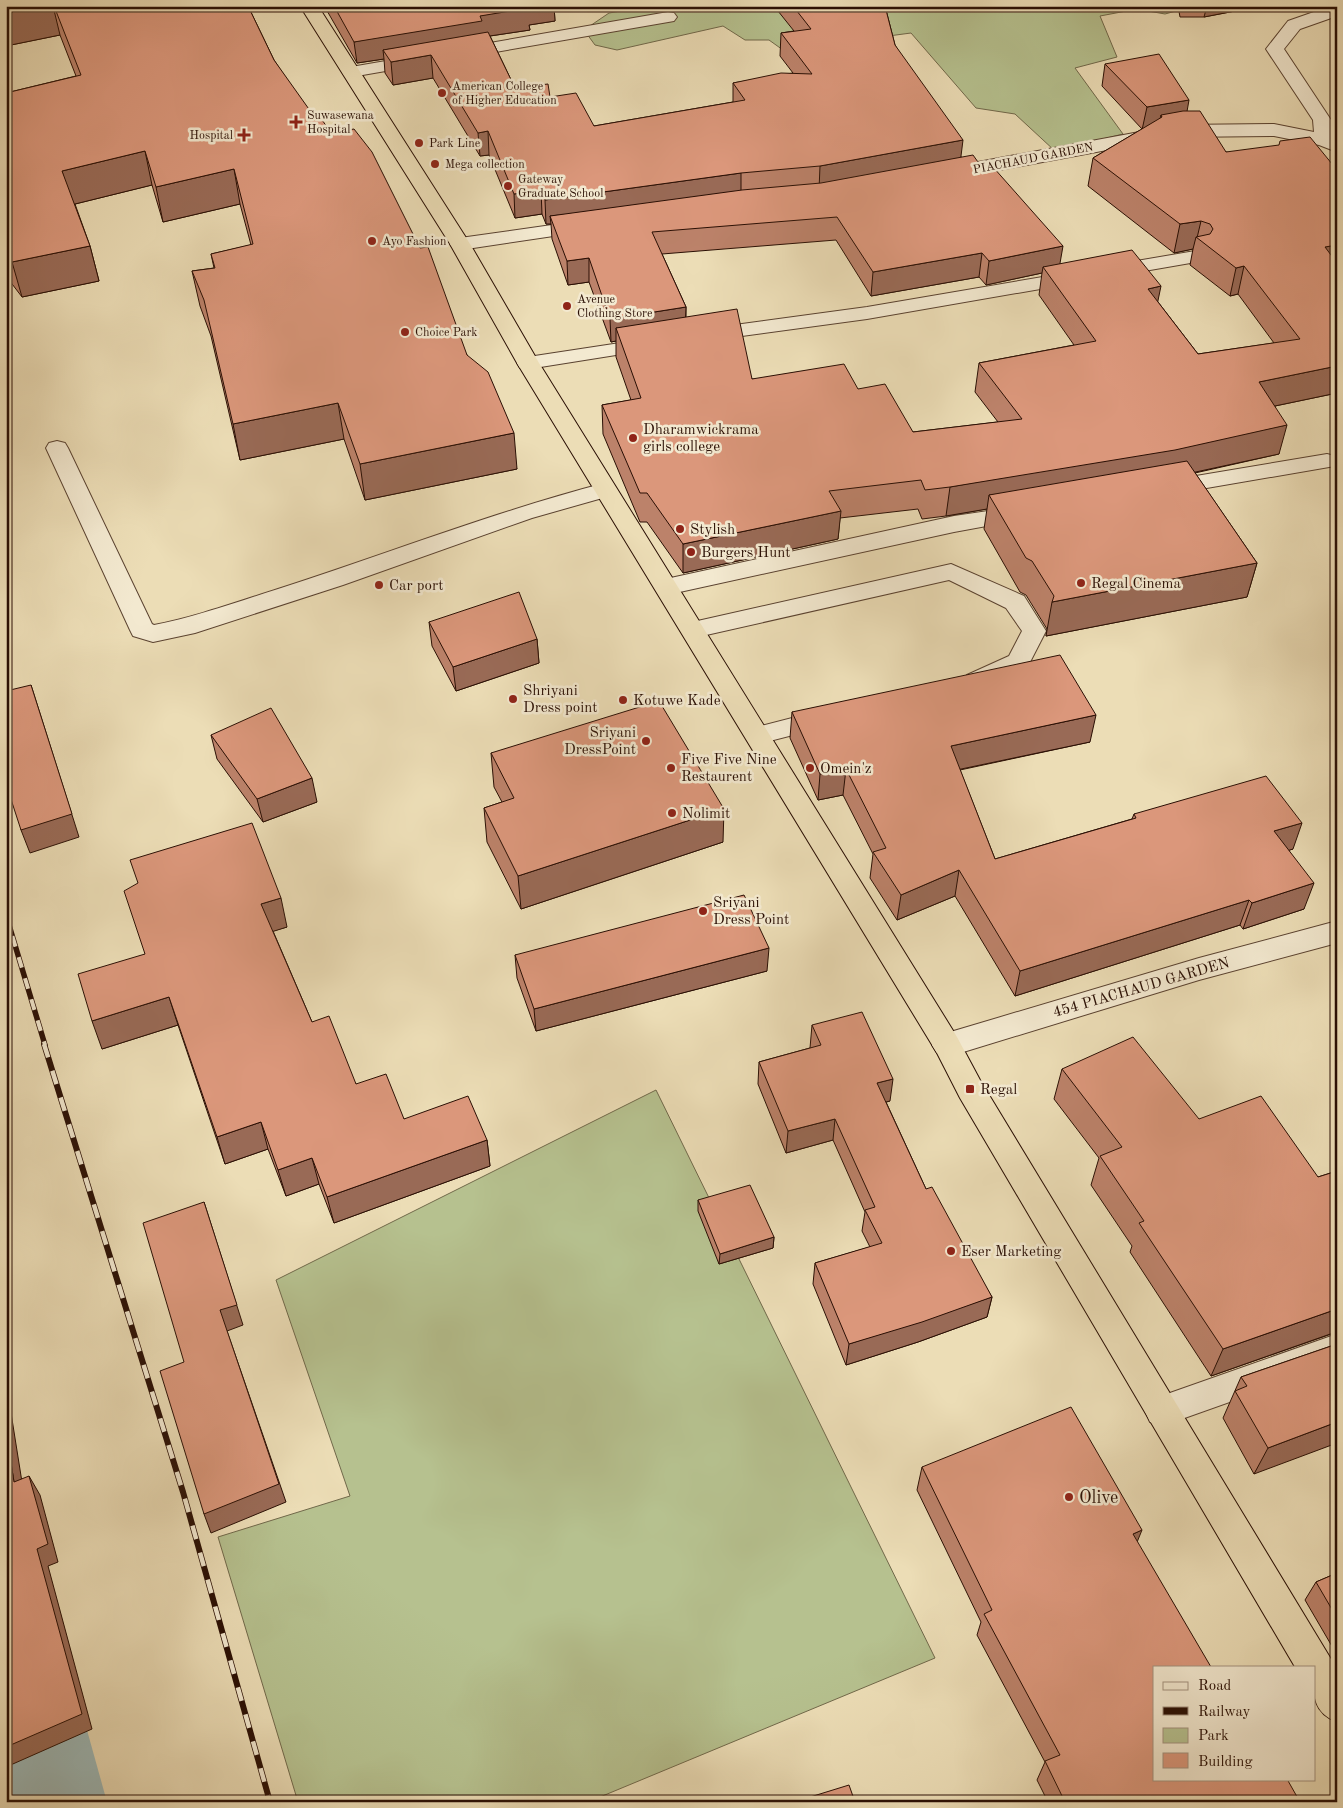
<svg xmlns="http://www.w3.org/2000/svg" width="1343" height="1808" viewBox="0 0 1343 1808" font-family="'Old Standard TT',serif">
<style>
.green{fill:#b6c18f;stroke:#70684a}
.lines{fill:none;stroke-linecap:round;stroke-linejoin:round}
.river{fill:#9db9b8;fill-rule:evenodd}
.service-casing{stroke:#5a4230;stroke-width:2}
.minor-casing{stroke:#5a4230;stroke-width:2}
.tertiary-casing{stroke:#5a4230;stroke-width:2}
.trunk-casing{stroke:#2a0f04;stroke-width:2}
.service{fill:#f3e9d0;fill-rule:evenodd}
.minor{fill:#f3e9d0;fill-rule:evenodd}
.tertiary{fill:#f3e9d0;fill-rule:evenodd}
.trunk{fill:#ecddb6;fill-rule:evenodd}
.rail-far1-casing{stroke:#2a0f04;stroke-width:5.5}
.rail-casing{stroke:#2a0f04;stroke-width:6}
.rail-far1{stroke:#f3e9d0;stroke-width:4;stroke-dasharray:11;stroke-linecap:butt}
.rail{stroke:#f3e9d0;stroke-width:4.5;stroke-dasharray:14;stroke-linecap:butt}
.wall{fill:#bc826a;stroke:#2a0f04;fill-rule:evenodd}
.shaded-wall{fill:#996a56;stroke:#2a0f04}
.building{fill:#db977b;stroke:#2a0f04}
.poi-dot{fill:#8f2418;stroke:#f3e9d0;stroke-width:2}
.labels{text-anchor:middle;stroke-width:5;stroke-linejoin:round;paint-order:stroke}
.far-poi-label{font-size:12px;fill:#2a0f04;stroke:#f3e9d0;text-anchor:start}
.far-street-label{font-size:12px;fill:#2a0f04;stroke:#f3e9d0}
.poi-label{font-size:15px;fill:#2a0f04;stroke:#f3e9d0;text-anchor:start}
.street-label{font-size:15px;fill:#2a0f04;stroke:#f3e9d0}
.near-poi-label{font-size:18px;fill:#2a0f04;stroke:#f3e9d0;text-anchor:start}
</style>
<rect width="100%" height="100%" fill="#ecddb6"/>
<filter id="stains"><feTurbulence type="fractalNoise" baseFrequency=".004" numOctaves="4"/><feColorMatrix values="0 0 0 0 .2 0 0 0 0 .09 0 0 0 0 .02 0 0 0 .5 -.17"/></filter>
<radialGradient id="worn" r=".72"><stop offset=".6" stop-color="#630" stop-opacity="0"/><stop offset="1" stop-color="#630" stop-opacity=".3"/></radialGradient>
<path class="green" d="M650,6H1182L1183,9L1165,14L1137,9L1100,16L1117,57L1075,68L1123,134L1055,151L1015,114L976,108L911,33L783,50L769,40H745L723,26L617,50L595,45L584,30L609,13Z
M656,1090L935,1658L588,1802H298L218,1537L350,1496L276,1280Z"/>
<g class="lines">
<path class="river" d="M6,1592L48,1609L65,1651L107,1802H6Z"/>
<defs>
<path id="service" d="M668,12L674,13L677,17L674,21L351,77L345,76L342,72L345,68L351,67Z
M57,441L65,443L68,448L152,624L154,625C196,617 237,602 278,589C387,554 494,512 605,483L613,485L616,490L613,495L532,518L343,585L195,633L153,642L133,636L130,630L46,448L49,443Z
M951,564L1024,596L1046,631L1027,668L985,687L976,690L967,687L964,681L967,675L1009,656L1022,631L1006,608L949,580L693,638L684,636L681,630L684,624L693,622Z
M827,709L836,712L840,718L836,724L758,744L749,741L745,735L749,729Z"/>
<path id="minor" d="M1331,6H1337V16L1300,29L1284,49L1331,120L1334,137L1337,139V152L1319,145L1274,136L1177,137L946,180L939,178L936,174L939,170L946,168L1177,125L1274,124L1314,132L1313,120L1266,49L1288,21Z
M587,220L594,222L597,226L594,230L460,250L453,248L450,244L453,240L460,238Z
M1195,251L1202,253L1205,257L1202,261L867,319L705,341L698,339L694,335L698,331L705,329L867,307Z
M653,338L660,340L664,344L660,348L528,369L520,368L517,363L520,358L528,357Z
M1327,454L1335,456L1337,459L1335,466L1166,495L1158,493L1155,488L1158,483L1166,481Z
M1022,506L1030,508L1034,513L1030,518L954,532L666,595L658,593L654,587L658,581L666,579L954,516Z
M1337,1334V1364L1162,1426L1150,1422L1145,1411L1150,1400Z"/>
<path id="tertiary" d="M1337,921V943L1199,980L947,1057L937,1053L932,1045L937,1037L947,1033L1199,958Z"/>
<path id="trunk" d="M300,6H318L470,244L539,363L957,1037L980,1080L1337,1669V1722C1310,1711 1314,1692 1314,1667H1295L960,1098L937,1053L517,363L450,244Z"/>
</defs>
<use href="#service" class="service-casing"/>
<use href="#minor" class="minor-casing"/>
<use href="#tertiary" class="tertiary-casing"/>
<use href="#trunk" class="trunk-casing"/>
<use href="#service" class="service"/>
<use href="#minor" class="minor"/>
<use href="#tertiary" class="tertiary"/>
<use href="#trunk" class="trunk"/>
<defs>
<path id="rail-far1" d="M6,915L45,1045"/>
<path id="rail" d="M44,1044L183,1492L270,1802"/>
</defs>
<use href="#rail-far1" class="rail-far1-casing"/>
<use href="#rail" class="rail-casing"/>
<use href="#rail-far1" class="rail-far1"/>
<use href="#rail" class="rail"/>
</g>
<path class="wall" d="M6,6H248L274,60L467,355L517,469L365,500L344,439L240,460L211,336L200,306L192,271L214,268L211,254L251,245L240,204L163,222L152,185L75,204L90,246L99,281L22,297L6,276V93L76,76L60,35L6,46Z
M326,6H554L555,21L529,25L530,30L490,36L515,88L550,97L594,126L733,102V83L793,73L780,56L781,33L794,31L774,6H885L895,45L961,157L983,169L1060,264L1158,302L1198,354L1274,343L1238,294L1230,296L1190,265L1193,249L1174,253L1088,186L1093,158L1142,129L1102,86L1105,64L1187,111L1226,152L1337,170V393L1275,406L1279,454L1195,473L1257,563L1247,597L1046,636L1047,629L1026,595L1020,592L984,529L987,509L946,516L922,519L918,509L840,518L838,539L683,573L647,522H640L603,434L602,405L631,400L616,357V341L611,342L589,282L568,285L552,239L551,224H546L542,214L515,218L489,155L480,156L433,78L393,85L385,73L384,59L357,63L326,9ZM836,240L871,296L979,277L986,285L1042,273L1039,295L1074,345L979,363L975,392L998,422L913,432L858,389L752,379L686,318V307L662,254Z
M1178,6H1261L1204,17H1180Z
M429,622L537,639L539,663L456,691L432,646Z
M792,712L1090,742L960,770L995,859L1132,819L1134,814L1293,849L1289,850L1304,909L1243,929L1240,925L1015,996L955,896L897,920L870,878L873,854L843,795L818,800L790,738Z
M211,735L317,802L263,822L217,759Z
M491,753L723,842L521,909L487,842L484,808L502,802L494,787Z
M287,927L273,931L312,1022L356,1084L404,1119L487,1140L490,1166L334,1223L319,1184L286,1196L268,1149L225,1164L178,1025L102,1049L145,954Z
M515,955L767,971L536,1031L517,978Z
M812,1025L890,1101L886,1102L926,1189L992,1297L987,1317L918,1342L846,1365L813,1284L815,1263L870,1247L862,1231L865,1212L833,1140L786,1153L758,1084L759,1062L810,1048Z
M1062,1069L1199,1119L1318,1177L1337,1171V1332L1211,1376L1130,1252L1132,1246L1091,1185L1099,1158L1054,1099Z
M698,1200L774,1237L773,1248L719,1264L698,1211Z
M1337,1344L1254,1474L1223,1418L1241,1377Z
M922,1467L1137,1541L1154,1667L1300,1802H1048L1037,1780L1045,1762L977,1635L981,1622L917,1490Z
M1337,1573V1646L1333,1648L1305,1600L1316,1582Z"/>
<path class="shaded-wall" d="M27,6H53L60,35L6,46V10Z
M527,6H554L555,21L529,25L530,30L483,37L383,50L384,59L357,63L354,42Z
M1207,6H1261L1204,17Z
M431,55L433,78L393,85L391,62Z
M1189,100L1185,123L1162,117L1161,115L1158,127L1142,130L1147,107Z
M488,131L489,155L480,156L478,133Z
M963,140L960,164L819,190L820,166Z
M145,151L152,185L71,205L62,171Z
M234,169L240,204L163,222L156,187Z
M741,173V197L550,216L551,224H546L545,200Z
M541,190L542,214L515,218L514,194Z
M1201,221L1197,238L1196,237L1193,249L1174,253L1180,224Z
M1337,245V272L1325,247Z
M90,246L99,281L22,297L12,262Z
M1063,246L1059,269L1043,267L1042,273L986,285L989,261Z
M982,253L979,277L871,296L873,272Z
M589,258V282L568,285L567,261Z
M1244,266L1238,294L1230,296L1236,268Z
M1161,286L1155,315L1148,289Z
M686,307L685,330L616,328V341L611,342L610,319Z
M1337,366V393L1251,411L1259,382Z
M338,403L344,439L240,460L233,424Z
M1287,425L1279,454L1168,478L989,495L987,509L946,516L950,487Z
M514,433L517,469L365,500L360,464Z
M841,511L838,539L683,573V544Z
M1257,563L1247,597L1046,636L1052,602Z
M537,639L539,663L456,691L453,667Z
M31,685L79,837L30,853L21,830Z
M1096,715L1090,742L947,772L951,746Z
M846,769L843,795L818,800L820,774Z
M312,778L317,802L263,822L257,799Z
M724,809L723,842L521,909L518,876Z
M1302,823L1293,849L1265,858L1274,831Z
M959,870L955,896L897,920L901,895Z
M1314,883L1304,909L1243,929L1252,903Z
M281,898L287,927L268,933L261,904Z
M1249,900L1240,925L1015,996L1020,971Z
M769,948L767,971L536,1031L534,1009Z
M169,997L178,1025L102,1049L92,1021Z
M893,1079L890,1101L874,1105L877,1083Z
M835,1119L833,1140L786,1153L788,1131Z
M261,1122L268,1149L225,1164L217,1137Z
M487,1140L490,1166L334,1223L327,1197Z
M312,1158L319,1184L286,1196L278,1170Z
M204,1202L243,1325L227,1331L286,1502L211,1533L204,1514L220,1310Z
M774,1237L773,1248L719,1264L720,1254Z
M992,1297L987,1317L918,1342L846,1365L849,1344Z
M1337,1309L1336,1332L1211,1376L1223,1349Z
M6,1392L8,1394L25,1501L14,1482L6,1431Z
M1337,1422V1443L1254,1474L1268,1448Z
M29,1476L40,1495L58,1562L48,1566L92,1729L6,1767V1747L37,1549Z
M1142,1530L1133,1552V1534Z
M1337,1642V1646L1333,1648Z"/>
<path class="building" d="M6,6H27L6,10Z
M54,6H248L274,60L311,112L316,111L331,133L354,129L372,152L420,248L428,247L467,355L488,372L514,433L360,464L338,403L233,424L204,300L192,271L215,268L211,254L253,244L234,169L156,187L145,151L62,171L90,246L12,262L6,254V93L81,75Z
M334,6H528L529,8L480,16L482,21L354,42Z
M793,6H885L895,45L963,140L820,166L741,173L545,200L541,190L514,194L488,131L478,133L431,55L391,62L383,50L488,32L515,88L548,84L550,97L576,93L594,126L745,100L733,83L781,73L812,74L781,33L811,29Z
M1159,54L1189,100L1147,107L1105,64Z
M1183,111H1200L1226,152L1279,145L1280,141L1310,137L1337,170V245L1325,247L1337,263V366L1259,382L1287,425L1175,450L950,487L925,490L921,480L829,491L841,511L683,544L647,493H640L602,405L641,398L616,328L737,309L752,379L844,364L858,389L885,384L913,432L1022,419L979,363L1096,341L1043,267L1132,250L1161,286L1148,289L1198,354L1300,339L1244,266L1236,268L1196,237L1210,234L1213,229L1210,224L1201,221L1180,224L1093,158L1162,117L1161,115Z
M973,155L983,169L993,167L1063,246L989,261L982,253L873,272L837,217L652,232L686,307L610,319L589,258L567,261L550,216L742,190L821,183Z
M1187,461L1257,563L1052,602L1054,596L1032,561L1026,558L989,495Z
M519,592L537,639L453,667L429,622Z
M1060,655L1096,715L951,746L995,859L1136,818L1134,814L1266,776L1302,823L1274,831L1314,883L1252,903L1249,900L1020,971L959,870L901,895L873,852L886,848L846,769L820,774L792,712Z
M31,685L72,814L21,830L6,784V691Z
M659,701L724,809L518,876L484,808L514,798L491,753Z
M271,708L312,778L257,799L211,735Z
M252,823L281,898L261,904L312,1022L329,1016L356,1084L386,1074L404,1119L468,1096L487,1140L327,1197L312,1158L278,1170L261,1122L217,1137L169,997L92,1021L78,974L145,954L124,891L138,883L130,860Z
M744,895L769,948L534,1009L515,955Z
M862,1012L893,1079L877,1083L926,1189L932,1187L992,1297L922,1322L849,1344L815,1263L882,1243L865,1210L875,1207L835,1119L788,1131L759,1062L821,1045L812,1025Z
M1133,1037L1199,1119L1261,1096L1318,1177L1337,1171V1309L1223,1349L1139,1223L1144,1221L1100,1156L1122,1147L1062,1069Z
M750,1185L774,1237L720,1254L698,1200Z
M204,1202L237,1305L220,1310L279,1484L204,1514L160,1371L184,1362L143,1223Z
M1337,1344V1422L1268,1448L1235,1391L1247,1386L1241,1377Z
M1071,1407L1142,1530L1133,1534L1211,1667H1154V1779H1287L1300,1802H1065L1045,1761L1060,1755L984,1614L992,1610L922,1467Z
M6,1431L14,1482L29,1476L48,1544L37,1549L82,1714L6,1747Z
M1337,1573V1618L1316,1582Z
M849,1785L855,1802H794Z"/>
<g class="poi-dot">
<circle cx="442" cy="93" r="5"/>
<path d="M293.5 114.5h5v5h5v5h-5v5h-5v-5h-5v-5h5z"/>
<path d="M241.5 127.5h5v5h5v5h-5v5h-5v-5h-5v-5h5z"/>
<circle cx="419" cy="143" r="5"/>
<circle cx="435" cy="164" r="5"/>
<circle cx="508" cy="186" r="5"/>
<circle cx="372" cy="241" r="5"/>
<circle cx="567" cy="306" r="5"/>
<circle cx="405" cy="332" r="5"/>
<circle cx="633" cy="438" r="5"/>
<circle cx="680" cy="529" r="5"/>
<circle cx="691" cy="552" r="5"/>
<circle cx="1081" cy="583" r="5"/>
<circle cx="379" cy="585" r="5"/>
<circle cx="513" cy="699" r="5"/>
<circle cx="623" cy="700" r="5"/>
<circle cx="646" cy="741" r="5"/>
<circle cx="671" cy="768" r="5"/>
<circle cx="810" cy="768" r="5"/>
<circle cx="672" cy="813" r="5"/>
<circle cx="703" cy="911" r="5"/>
<rect x="965" y="1084" width="10" height="10" rx="2.5"/>
<circle cx="951" cy="1251" r="5"/>
<circle cx="1069" cy="1497" r="5"/>
</g>
<g class="labels">
<g class="far-poi-label">
<text x="452" y="90">American College<tspan x="452" dy="14">of Higher Education</tspan></text>
<text x="307" y="119">Suwasewana<tspan x="307" dy="14">Hospital</tspan></text>
<text x="233" y="139" text-anchor="end">Hospital</text>
<text x="429" y="147">Park Line</text>
<text x="445" y="168">Mega collection</text>
<text x="518" y="183">Gateway<tspan x="518" dy="14">Graduate School</tspan></text>
<text x="382" y="245">Ayo Fashion</text>
<text x="577" y="303">Avenue<tspan x="577" dy="14">Clothing Store</tspan></text>
<text x="415" y="336">Choice Park</text>
</g>
<g class="far-street-label">
<text transform="translate(1033 158) rotate(-11)" y="4">PIACHAUD GARDEN</text>
</g>
<g class="poi-label">
<text x="643" y="434">Dharamwickrama<tspan x="643" dy="17">girls college</tspan></text>
<text x="690" y="534">Stylish</text>
<text x="701" y="557">Burgers Hunt</text>
<text x="1091" y="588">Regal Cinema</text>
<text x="389" y="590">Car port</text>
<text x="523" y="695">Shriyani<tspan x="523" dy="17">Dress point</tspan></text>
<text x="633" y="705">Kotuwe Kade</text>
<text x="636" y="737" text-anchor="end">Sriyani<tspan x="636" dy="17">DressPoint</tspan></text>
<text x="681" y="764">Five Five Nine<tspan x="681" dy="17">Restaurent</tspan></text>
<text x="820" y="773">Omein'z</text>
<text x="682" y="818">Nolimit</text>
<text x="713" y="907">Sriyani<tspan x="713" dy="17">Dress Point</tspan></text>
<text x="980" y="1094">Regal</text>
<text x="961" y="1256">Eser Marketing</text>
</g>
<g class="street-label">
<text transform="translate(1141 987) rotate(-16)" y="5">454 PIACHAUD GARDEN</text>
</g>
<g class="near-poi-label">
<text x="1079" y="1503">Olive</text>
</g>
</g>
<rect width="1343" height="1808" fill="none" stroke="#ecddb6" stroke-width="25"/>
<rect x="8" y="8" width="1328" height="1793" fill="none" stroke="#2a0f04" stroke-width="2.5"/>
<rect x="12" y="12" width="1318" height="1783" fill="none" stroke="#2a0f04"/>
<rect x="1153" y="1666" width="162" height="115" fill="#f3e9d0" stroke="#a3927e"/>
<rect x="1163" y="1682" width="25" height="8" fill="#f3e9d0" stroke="#a3927e"/>
<text x="1198" y="1690" font-size="15" fill="#2a0f04">Road</text>
<rect x="1163" y="1707" width="25" height="8" fill="#2a0f04" stroke="#a3927e"/>
<text x="1198" y="1716" font-size="15" fill="#2a0f04">Railway</text>
<rect x="1163" y="1728" width="25" height="15" fill="#b6c18f" stroke="#a3927e"/>
<text x="1198" y="1740" font-size="15" fill="#2a0f04">Park</text>
<rect x="1163" y="1753" width="25" height="15" fill="#db977b" stroke="#a3927e"/>
<text x="1198" y="1766" font-size="15" fill="#2a0f04">Building</text>
<rect width="100%" height="100%" filter="url(#stains)"/>
<rect width="100%" height="100%" fill="url(#worn)"/>
</svg>
